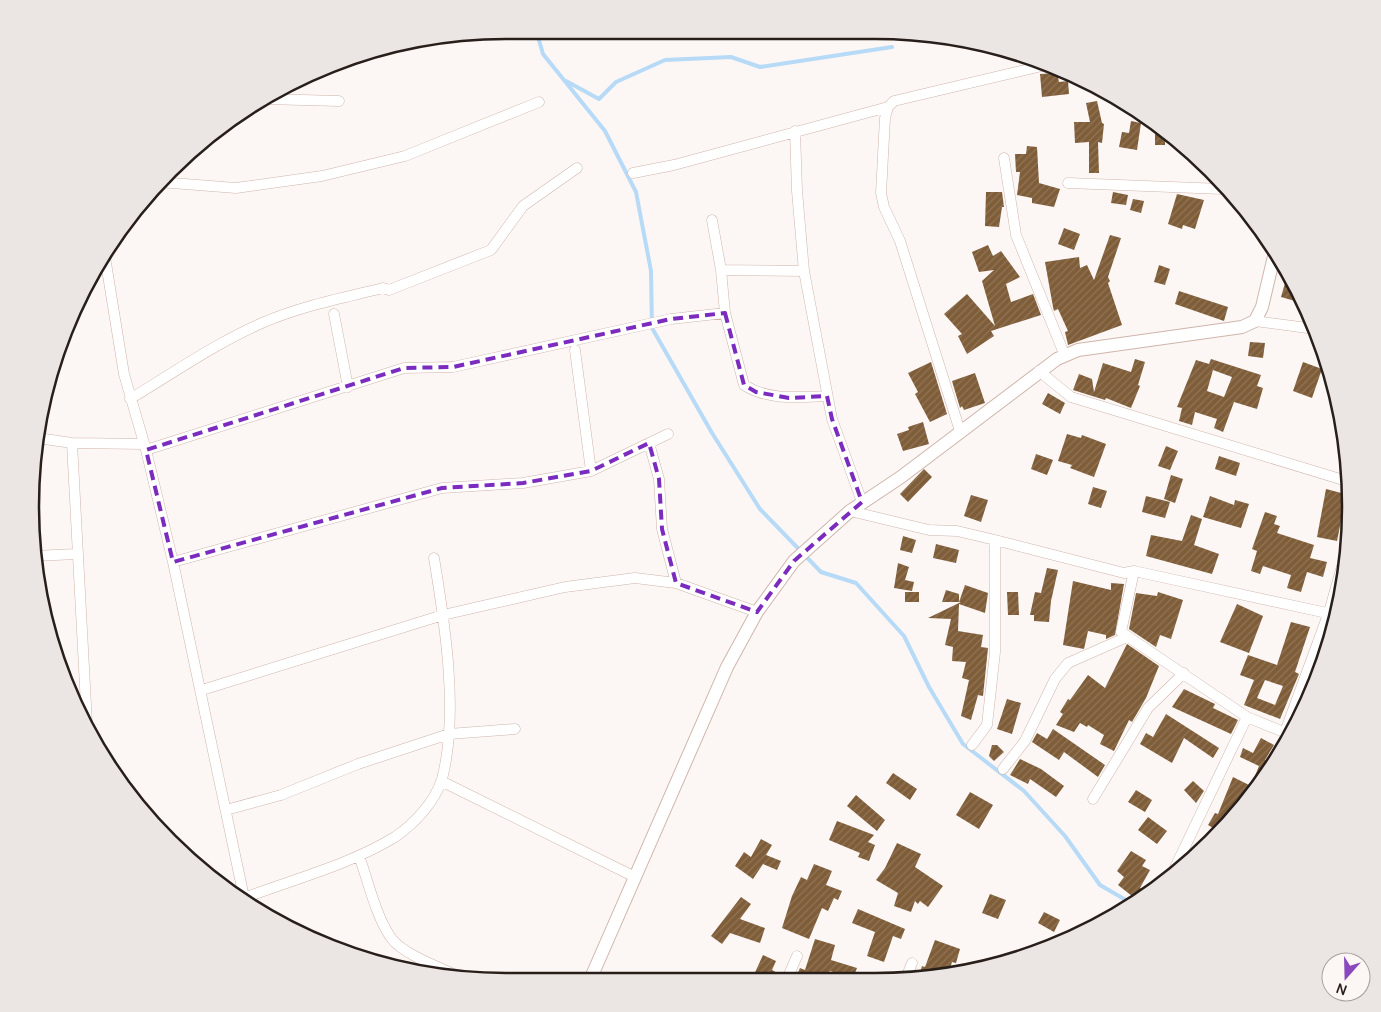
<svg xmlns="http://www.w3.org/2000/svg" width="1381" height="1012" viewBox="0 0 1381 1012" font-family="Manrope,sans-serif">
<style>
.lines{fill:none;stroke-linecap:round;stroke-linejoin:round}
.stream{stroke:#b7daf7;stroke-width:4}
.building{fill:url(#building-hatch);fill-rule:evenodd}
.minor-casing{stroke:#cfb5ab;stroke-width:11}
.tertiary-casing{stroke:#cfb5ab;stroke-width:14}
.minor{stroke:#fff;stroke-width:10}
.tertiary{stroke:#fff;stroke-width:12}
.marked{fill:none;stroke:#7b2cbf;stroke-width:4;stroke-dasharray:10 6;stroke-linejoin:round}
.rim{fill:none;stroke:#281e1a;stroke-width:2.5}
</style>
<defs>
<pattern id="building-hatch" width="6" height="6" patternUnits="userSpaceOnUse" patternTransform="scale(1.25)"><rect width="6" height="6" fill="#7f5d38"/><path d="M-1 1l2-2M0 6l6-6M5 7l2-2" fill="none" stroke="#8f7558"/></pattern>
</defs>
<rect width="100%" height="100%" fill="#fcf7f5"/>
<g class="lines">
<path class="stream" d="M536,30L543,54L605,131L636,192L651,271L652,328L712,433L760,509L821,572L856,583L904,636L929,687L963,744L1024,791L1065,836L1100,885L1131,903
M566,81L599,99L616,82L665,60L731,57L760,67L892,47"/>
</g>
<path class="building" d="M1057,73L1059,82L1068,81L1069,94L1042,97L1040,74Z
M1097,101L1102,123L1104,124L1102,143L1098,142L1099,173H1089V142L1075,143L1074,122H1090L1086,103Z
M1131,121L1141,123L1137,150L1119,147L1122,132L1129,133Z
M1155,125L1165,135V145H1155Z
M1027,146L1037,147L1039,183L1060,189L1054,207L1032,203V198L1017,195L1020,172H1016L1015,154H1026Z
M986,192H1002L1004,207H1002L999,227L985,226Z
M1113,192L1128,195L1126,205L1111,203Z
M1177,194L1204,200L1195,229L1183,225L1182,229L1168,224Z
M1133,199L1144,201L1141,213L1130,210Z
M1064,228L1080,234L1074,250L1058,244Z
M1110,235L1121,238L1108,277L1110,281L1108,283L1122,325L1068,345L1065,332L1068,331L1058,309L1054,311L1053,307L1045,262L1079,257L1080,268L1087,265L1094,280Z
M988,245L993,256L1001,251L1020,277L1006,284L1011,302L1033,294L1041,315L991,331L994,336L967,354L958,336L962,334L944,314L967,294L995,326L982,281L994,270L979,272L972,252Z
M1159,265L1170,269L1165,285L1154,282Z
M1288,273L1298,289L1295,301L1281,297Z
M1179,291L1228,307L1224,321L1175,304Z
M1250,342L1265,343L1263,358L1248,356Z
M1135,359L1145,362L1138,385L1140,386L1131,408L1106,398L1105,400L1073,390L1079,374L1092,379L1094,392L1103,363L1131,372Z
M1211,359L1261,375L1257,386L1263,388L1257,409L1234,402L1223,432L1214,428L1217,419L1195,412L1192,425L1179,421L1182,408L1177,407L1196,360L1209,364ZM1213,370L1232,377L1224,397L1207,391Z
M931,362L947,414L930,422L915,394L918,392L908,373Z
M1303,362L1322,369L1312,398L1293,391Z
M975,373L985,403L964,410L962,406L960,408L952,381Z
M1048,393L1065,403L1060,414L1042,404Z
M923,422L929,444L903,451L897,434L909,430L908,427Z
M1067,434L1081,438L1082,435L1106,444L1094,477L1070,468L1072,465L1058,461Z
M1166,446L1178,451L1170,470L1158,466Z
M1036,454L1053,460L1047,475L1031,469Z
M1219,456L1240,463L1236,476L1215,469Z
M924,469L932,477L908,502L900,494Z
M1171,475L1183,479L1175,503L1164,499Z
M1093,487L1107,491L1101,508L1088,504Z
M1326,489L1349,495V517L1347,523L1341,521L1337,541L1317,537Z
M971,495L988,500L981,522L964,516Z
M1146,496L1170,502L1165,518L1142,512Z
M1210,496L1234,505L1235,500L1249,504L1241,528L1203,517Z
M1265,512L1277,516L1274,524L1280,526L1277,533L1314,545L1310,558L1327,562L1323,577L1307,572L1301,592L1287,588L1291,575L1263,566L1260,574L1251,571L1257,551L1252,549Z
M1191,515L1202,519L1194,545L1219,554L1212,574L1146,556L1151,535L1182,541Z
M903,536L916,540L912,553L900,550Z
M936,544L959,550L956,563L933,558Z
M898,563L909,567L905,580L914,582L912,591L894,588Z
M1047,568L1058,570L1051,601L1049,622L1034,621V615H1030L1035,592L1041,593Z
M1073,581L1111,590V583L1124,584L1115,635L1106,639V635L1088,631L1084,649L1063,645Z
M965,585L988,593L985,613L959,604L958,631L983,635L981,647L988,648L983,696L978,695L971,720L961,716L969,680L962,678L966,662L952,661L953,647L945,645L951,619L928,618L961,602H959Z
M946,590L959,594V602H942Z
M905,592H919V602H905Z
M1007,592H1018L1019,615H1008Z
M1158,592L1183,600L1171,639L1160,635L1156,647L1129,629L1136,593L1157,596Z
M1237,604L1263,616L1249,653L1220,642Z
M1291,622L1310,627L1295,672L1299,674L1280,719L1244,705L1254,680L1240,675L1248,655L1277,665ZM1265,680L1283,686L1275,705L1257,698Z
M1127,644L1159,666L1146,698L1132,722L1129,720L1114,751L1100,744L1104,735L1088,725L1087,727L1080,723L1074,732L1056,725L1063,714L1060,712L1068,699L1070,700L1088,675L1105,688Z
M1184,689L1215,704L1213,708L1238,720L1231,734L1172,707Z
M1007,699L1021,703L1012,734L997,729Z
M1166,714L1219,748L1213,758L1184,738L1172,763L1140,744L1146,733L1153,737Z
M1053,729L1105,765L1098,777L1064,752L1059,760L1032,742L1037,733L1047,739Z
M1261,738L1274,745L1265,760L1273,763L1233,820L1220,832L1208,825L1215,813L1218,814L1233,777L1251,786L1259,766L1240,757L1243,748L1253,753Z
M992,745H997L1004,752L994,761L989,756Z
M1020,759L1041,769L1064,786L1056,797L1030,779L1028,784L1010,775Z
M893,773L917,789L910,800L886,783Z
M1193,781L1204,791L1196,803L1184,790Z
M1136,790L1152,800L1145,812L1128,802Z
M970,792L993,805L979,829L956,815Z
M856,795L885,820L877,831L847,806Z
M1148,817L1167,831L1157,844L1138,830Z
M837,821L874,835L868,842L875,845L869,861L858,857L860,853L829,840Z
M761,839L772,845L766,855L781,861L777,870L763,864L753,879L735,866L744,852L751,857Z
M897,843L921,854L915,867L943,886L928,907L920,901L918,904L915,901L911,912L894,906L898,893L876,880L885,868Z
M1131,851L1146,860L1142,866L1150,870L1140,888L1147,894L1137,900L1118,885L1124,877L1117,871Z
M814,864L832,871L826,885L842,891L838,900L834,898L828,911L822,908L809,939L782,928L792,896L801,877L807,880Z
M990,894L1006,900L998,919L982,913Z
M741,897L751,904L740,919L765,928L760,943L730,933L722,944L711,936Z
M858,909L905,929L901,939L893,936L884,962L867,956L875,932L852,923Z
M1044,912L1060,920L1054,932L1038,923Z
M815,939L835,945L831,960L857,968L853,978L830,971L827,979H795L800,968L805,970Z
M935,940L960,949L956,963L952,962L948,975L918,978L922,966L925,967Z
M763,955L776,961L772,970L781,975L780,979H752Z"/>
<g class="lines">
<defs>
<path id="minor" d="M265,99L339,101
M888,107L885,118L881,193L884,207L900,241L960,431
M795,131L797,191L804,271L832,419L862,502
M1004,158L1016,235L1065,356
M633,173L674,165L888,107L894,101L1042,66
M159,182L236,188L322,176L405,156L539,102
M1068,183L1223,189
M712,220L721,270L725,313L744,385C769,401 799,397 827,396
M105,257L124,374L146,450L173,562L245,902
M721,270L804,271
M334,314L348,387
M1255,321L1315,329
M575,350L591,471
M1039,371L1071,397L1350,482
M130,399C173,373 216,343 262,323C301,306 343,298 383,288L389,290L491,250L523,206L577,168
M38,438L72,443L144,444
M72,443L87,724
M649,443L659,479L662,529L676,583
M146,450L404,368L453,367L671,319L725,313
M850,511L929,530L957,531L995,540L1124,573L1134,571L1336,615
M34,556L76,554
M173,562L442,488L523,483L591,471L668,434
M1134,571L1121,632L1247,717L1291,735
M202,690L443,615L565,587L635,578L676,583L757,612
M1285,732L1329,612L1348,545
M972,745L987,725L995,652V540
M1003,769L1025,741L1055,679L1068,663L1127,637
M441,781L635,877
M1093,799L1148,708L1184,673
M226,810L281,795L358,764L449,734L515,729
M359,856C368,880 376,918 392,939C404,955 444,969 462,978
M1169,880L1247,717
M244,898C294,879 349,865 395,837C414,824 435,802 442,779C459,714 445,624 434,558
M906,978L912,963
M787,979L797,956"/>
<path id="tertiary" d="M590,980L727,667L757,612L794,561L850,511L901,477L1057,359L1078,350L1242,327L1255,321L1262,307L1275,252"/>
</defs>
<use href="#minor" class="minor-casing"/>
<use href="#tertiary" class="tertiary-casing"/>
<use href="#minor" class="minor"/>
<use href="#tertiary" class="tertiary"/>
</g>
<path class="marked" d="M725,313L744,385L756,392L789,398L827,396L832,419L862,502L794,561L757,612L676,583L662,529L659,479L649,443L591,471L523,483L442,488L173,562L146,450L404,368L453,367L671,319Z"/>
<path d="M0 0H1381V1012H0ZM506 39H875A467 467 0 0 1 1342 506V506A467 467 0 0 1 875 973H506A467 467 0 0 1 39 506V506A467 467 0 0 1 506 39Z" fill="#ebe6e3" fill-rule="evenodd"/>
<path class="rim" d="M506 39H875A467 467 0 0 1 1342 506V506A467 467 0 0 1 875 973H506A467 467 0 0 1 39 506V506A467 467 0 0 1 506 39Z"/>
<g transform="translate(1346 977) rotate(200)"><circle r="24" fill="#fcf7f5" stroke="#a7a09d"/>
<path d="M0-4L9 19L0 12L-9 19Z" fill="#8a48bd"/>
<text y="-8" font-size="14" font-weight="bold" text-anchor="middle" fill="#281e1a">N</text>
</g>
</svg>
